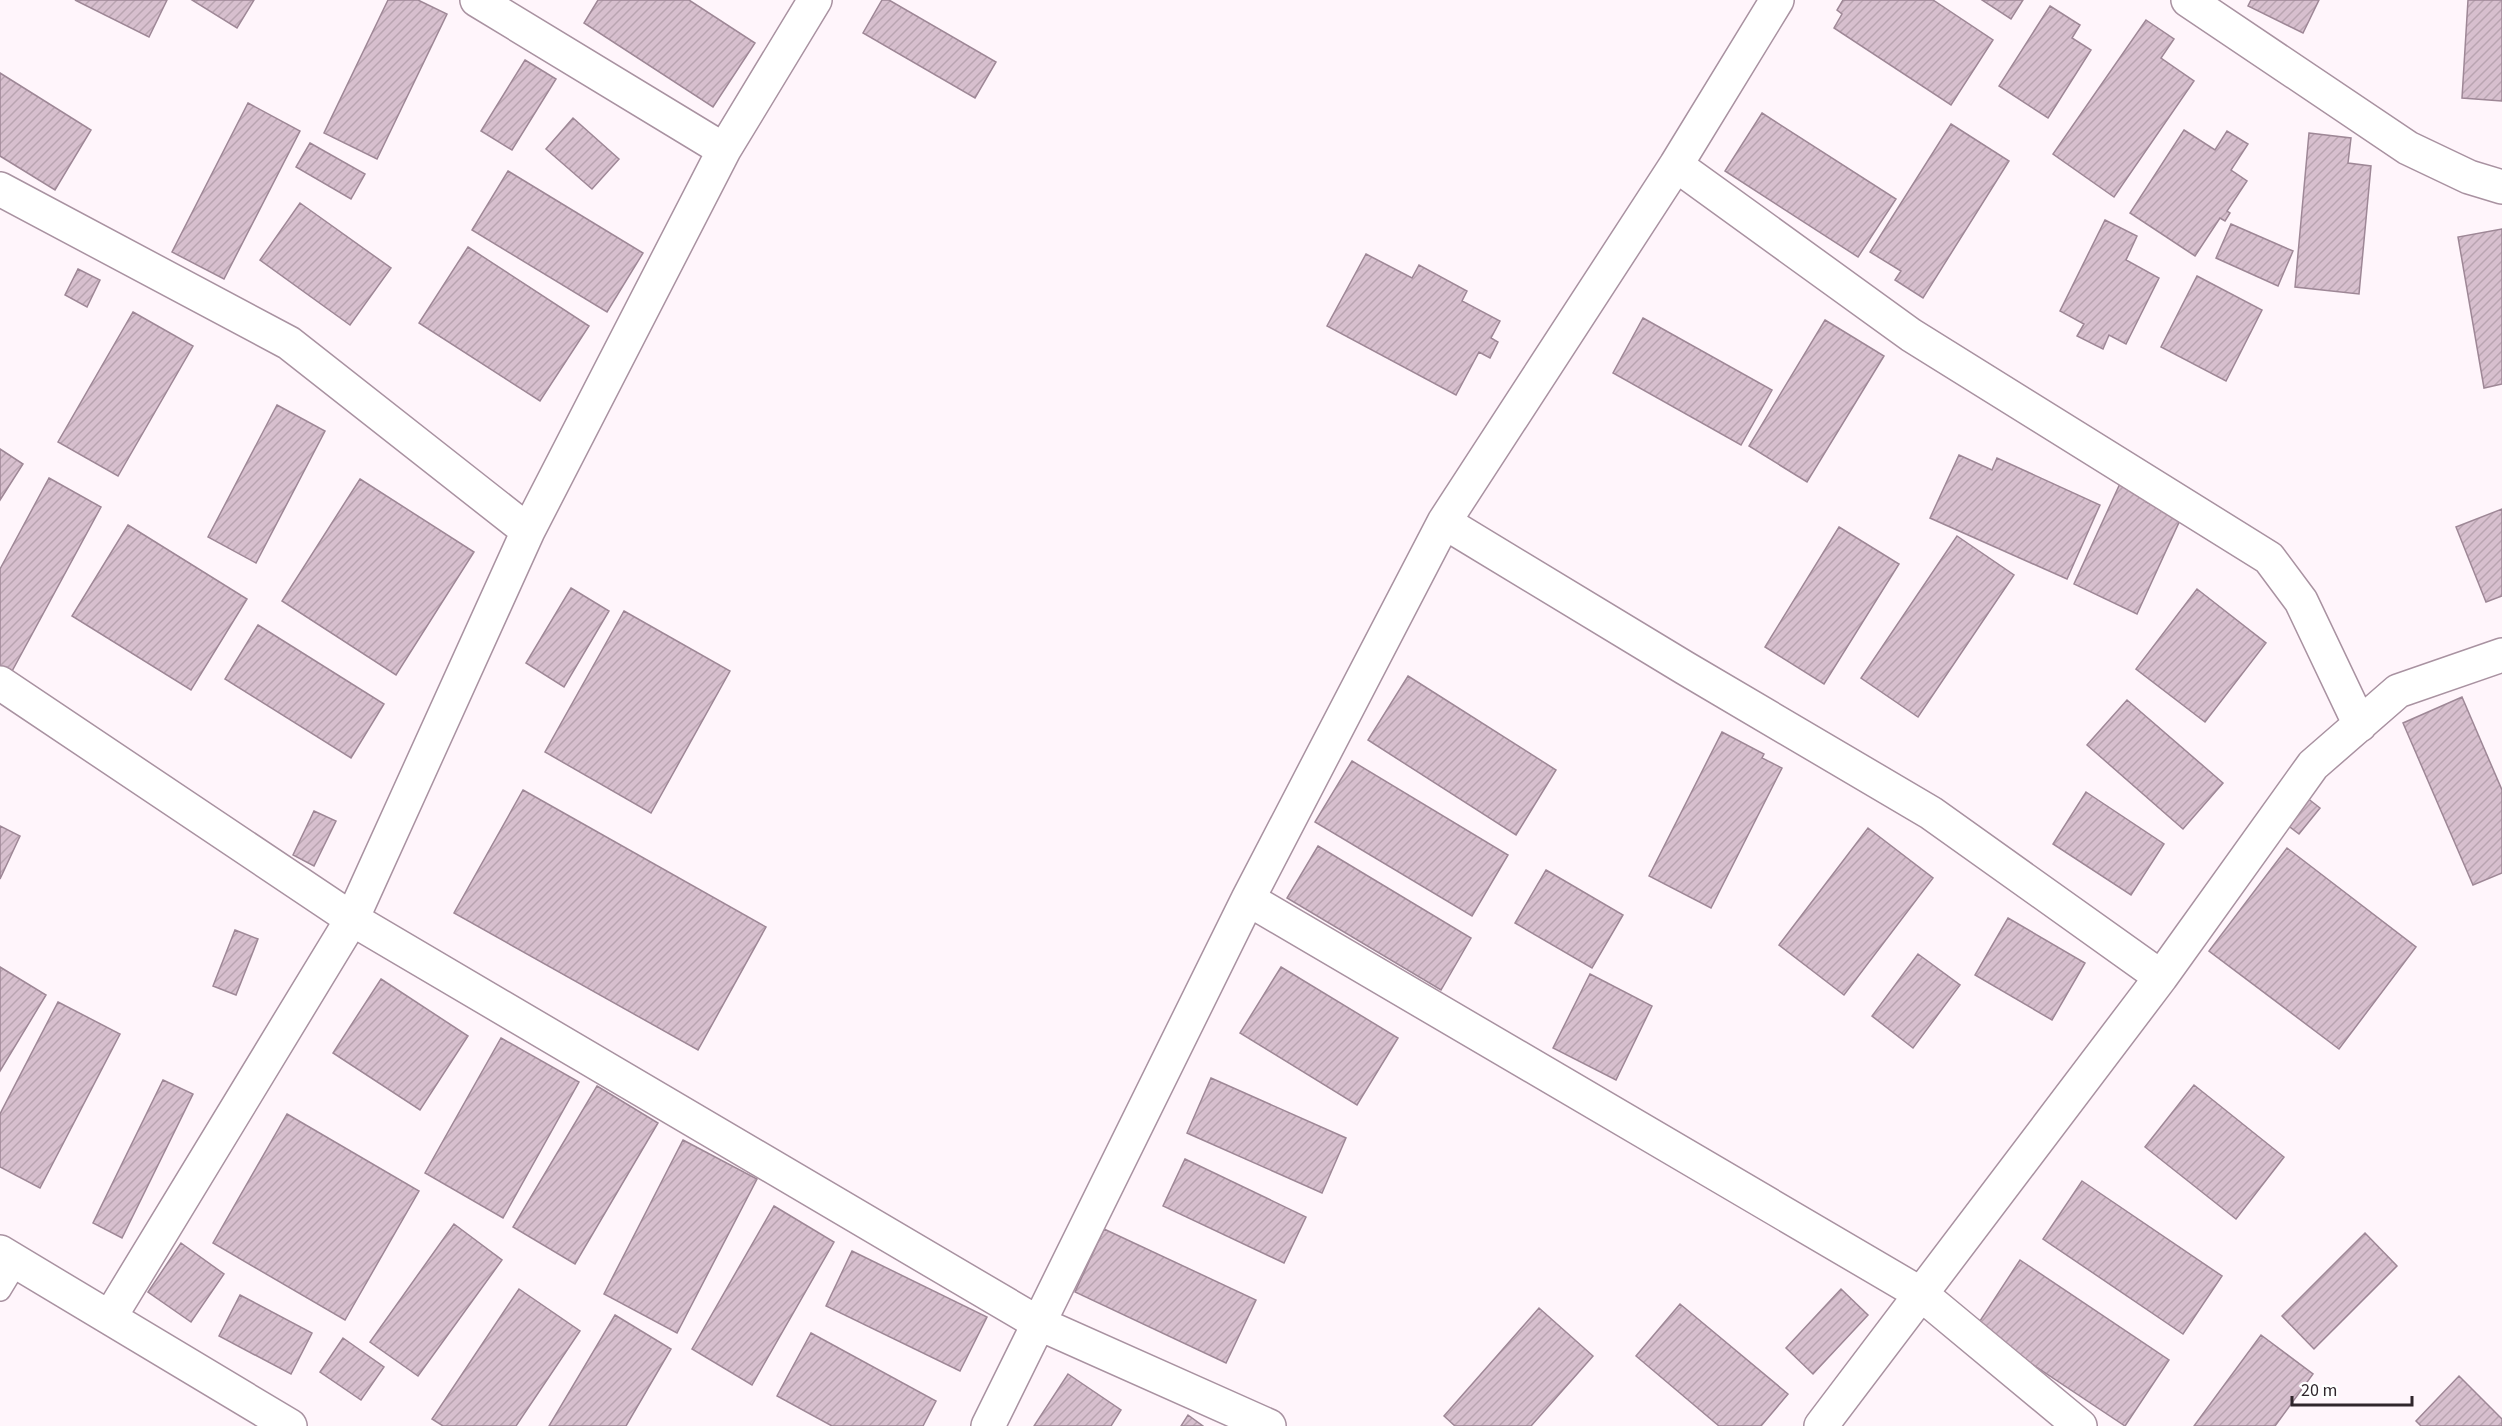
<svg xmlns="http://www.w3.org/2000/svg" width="2502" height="1426" viewBox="0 0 2502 1426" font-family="'Source Sans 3',sans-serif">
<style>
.building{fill:url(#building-hatch);stroke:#9e8796;stroke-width:1.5}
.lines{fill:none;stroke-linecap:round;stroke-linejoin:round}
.lane-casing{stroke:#a992a1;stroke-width:24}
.street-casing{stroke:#a992a1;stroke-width:36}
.lane{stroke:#fff;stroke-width:21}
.street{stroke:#fff;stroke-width:33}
</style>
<defs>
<pattern id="building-hatch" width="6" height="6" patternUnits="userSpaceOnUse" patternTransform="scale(1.5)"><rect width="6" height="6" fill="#d7bfce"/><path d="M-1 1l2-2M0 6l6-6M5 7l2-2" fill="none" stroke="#b9a4b1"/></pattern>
</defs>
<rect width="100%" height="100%" fill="#fff5fb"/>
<path class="building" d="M75,0H167L149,37Z
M192,0H254L237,28Z
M388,0H418L447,14L377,159L324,133Z
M598,0H689L755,43L713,107L584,23Z
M882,0H889L996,62L975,98L863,33Z
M1843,0H1933L1993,40L1951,105L1834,28L1842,14L1837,10Z
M1982,0H2023L2011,19Z
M2251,0H2319L2303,33L2248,6Z
M2468,0H2502V101L2462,98Z
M2050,6L2080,25L2072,38L2091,50L2048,118L1999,86Z
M2146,20L2174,39L2161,58L2194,81L2114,197L2053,154Z
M525,60L556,79L512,150L481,131Z
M0,73L91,130L55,190L0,156Z
M248,103L300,131L224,279L172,252Z
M1762,113L1896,199L1858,257L1725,171Z
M573,118L619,159L592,189L546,149Z
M1951,124L2009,161L1923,298L1895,280L1901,271L1870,252Z
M2184,130L2215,150L2227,131L2248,144L2231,170L2247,181L2227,211L2230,213L2225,221L2220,218L2195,256L2130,213Z
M2309,133L2351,138L2348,163L2371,166L2359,294L2295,287Z
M310,143L365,174L351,199L296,167Z
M508,171L643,253L607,312L472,230Z
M300,203L391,268L350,325L260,260Z
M2105,220L2137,236L2126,260L2159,278L2126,344L2109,335L2103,349L2077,336L2084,324L2060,311Z
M2231,224L2293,251L2278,286L2216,258Z
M2502,229V384L2484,388L2458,237Z
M468,247L589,326L540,401L419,323Z
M1366,254L1412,278L1419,265L1467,291L1462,301L1500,321L1491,338L1498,342L1490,358L1479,352L1456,395L1327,326Z
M78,269L100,280L87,307L65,295Z
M2197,276L2262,310L2226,381L2161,347Z
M133,312L193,346L118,476L58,442Z
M1643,318L1772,390L1741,445L1613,373Z
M1825,320L1884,356L1807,482L1749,446Z
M277,405L325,431L256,563L208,537Z
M0,449L23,464L0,500Z
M1959,455L1992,470L1997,458L2100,505L2067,579L1930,518Z
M2123,477L2152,491L2146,502L2181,518L2137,614L2074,584Z
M49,478L101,507L11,673L0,667V569Z
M360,479L474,552L396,675L282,601Z
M2502,509V596L2486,602L2456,527Z
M128,525L247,599L191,690L72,616Z
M1839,527L1899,564L1824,684L1765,647Z
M1957,536L2014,575L1918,717L1861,678Z
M571,588L609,611L564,687L526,663Z
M2197,589L2266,643L2205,722L2136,669Z
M624,611L730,671L651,813L545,752Z
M258,625L384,704L351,758L225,679Z
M1408,676L1556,770L1516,835L1368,740Z
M2462,697L2502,790V873L2473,885L2403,723Z
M2127,700L2223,783L2183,829L2087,745Z
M1722,732L1764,754L1762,758L1782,768L1711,908L1649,876Z
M1352,761L1508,855L1472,916L1315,822Z
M523,790L766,927L698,1050L454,913Z
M2297,790L2320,808L2299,834L2277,817Z
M2086,792L2164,844L2131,895L2053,844Z
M314,811L336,821L314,866L293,855Z
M0,826L20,836L0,879Z
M1868,828L1933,878L1844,995L1779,945Z
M1318,846L1471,938L1441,990L1287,898Z
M2287,848L2416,947L2339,1049L2209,951Z
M1546,870L1623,915L1592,968L1515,923Z
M2008,918L2085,963L2052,1020L1975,975Z
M235,930L258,939L236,995L213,986Z
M1918,954L1960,985L1913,1048L1872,1016Z
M0,967L46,995L0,1071Z
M1281,967L1398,1038L1357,1105L1240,1033Z
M1590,974L1652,1006L1616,1080L1553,1048Z
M381,979L468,1036L420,1110L333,1053Z
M58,1002L120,1034L40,1188L0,1167V1114Z
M501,1038L579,1082L503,1218L425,1173Z
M1211,1078L1346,1138L1322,1193L1187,1133Z
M163,1080L193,1094L122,1238L93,1223Z
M2194,1085L2284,1157L2236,1219L2145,1147Z
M597,1086L658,1123L575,1264L513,1227Z
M287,1114L419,1191L345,1320L213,1243Z
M683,1140L757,1179L677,1333L604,1294Z
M1185,1159L1306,1217L1284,1263L1163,1206Z
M2082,1181L2222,1276L2183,1334L2043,1239Z
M774,1206L834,1242L752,1385L692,1349Z
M454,1224L502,1260L418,1376L370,1342Z
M1104,1229L1256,1300L1226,1363L1075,1292Z
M2365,1233L2397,1266L2314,1349L2282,1316Z
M181,1243L224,1274L191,1322L148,1292Z
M852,1251L987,1317L960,1371L826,1306Z
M2020,1260L2169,1360L2125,1426L1976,1327Z
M519,1289L580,1331L516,1426H443L432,1419Z
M1841,1289L1868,1315L1813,1374L1786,1348Z
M240,1295L312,1333L291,1374L219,1336Z
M1680,1304L1788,1394L1761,1426H1719L1636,1356Z
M1539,1308L1593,1356L1531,1426H1455L1444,1416Z
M615,1315L671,1349L626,1426H549Z
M811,1333L936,1401L923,1426H832L777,1396Z
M2261,1335L2313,1374L2275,1426H2194Z
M343,1338L384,1367L361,1400L320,1372Z
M1068,1374L1121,1410L1111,1426H1034Z
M2459,1376L2502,1419V1426H2421L2416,1421Z
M1188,1415L1203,1426H1181Z"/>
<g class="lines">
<defs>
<path id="lane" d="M0,1290L17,1262"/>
<path id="street" d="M477,0L724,150
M2188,0L2408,148L2469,177L2502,187
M1676,165L1911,335L2269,558L2301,601L2360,725
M0,189L289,343L528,531
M1444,522L1685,668L1931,813L2161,977
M0,683L352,919L1038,1323L1269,1426
M1248,899L1921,1294L2080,1426
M0,1252L290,1426
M110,1317L352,919L528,531L724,150L815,0
M988,1426L1248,899L1444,522L1676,165L1777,0
M1821,1426L2161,977L2313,765L2398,691L2502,655"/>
</defs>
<use href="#lane" class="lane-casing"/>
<use href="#street" class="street-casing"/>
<use href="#lane" class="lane"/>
<use href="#street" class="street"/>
</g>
<path d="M2292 1396v9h120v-9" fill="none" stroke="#30262c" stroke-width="3"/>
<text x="2301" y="1396" font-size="18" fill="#30262c" stroke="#ffffff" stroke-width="4.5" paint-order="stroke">20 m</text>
</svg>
